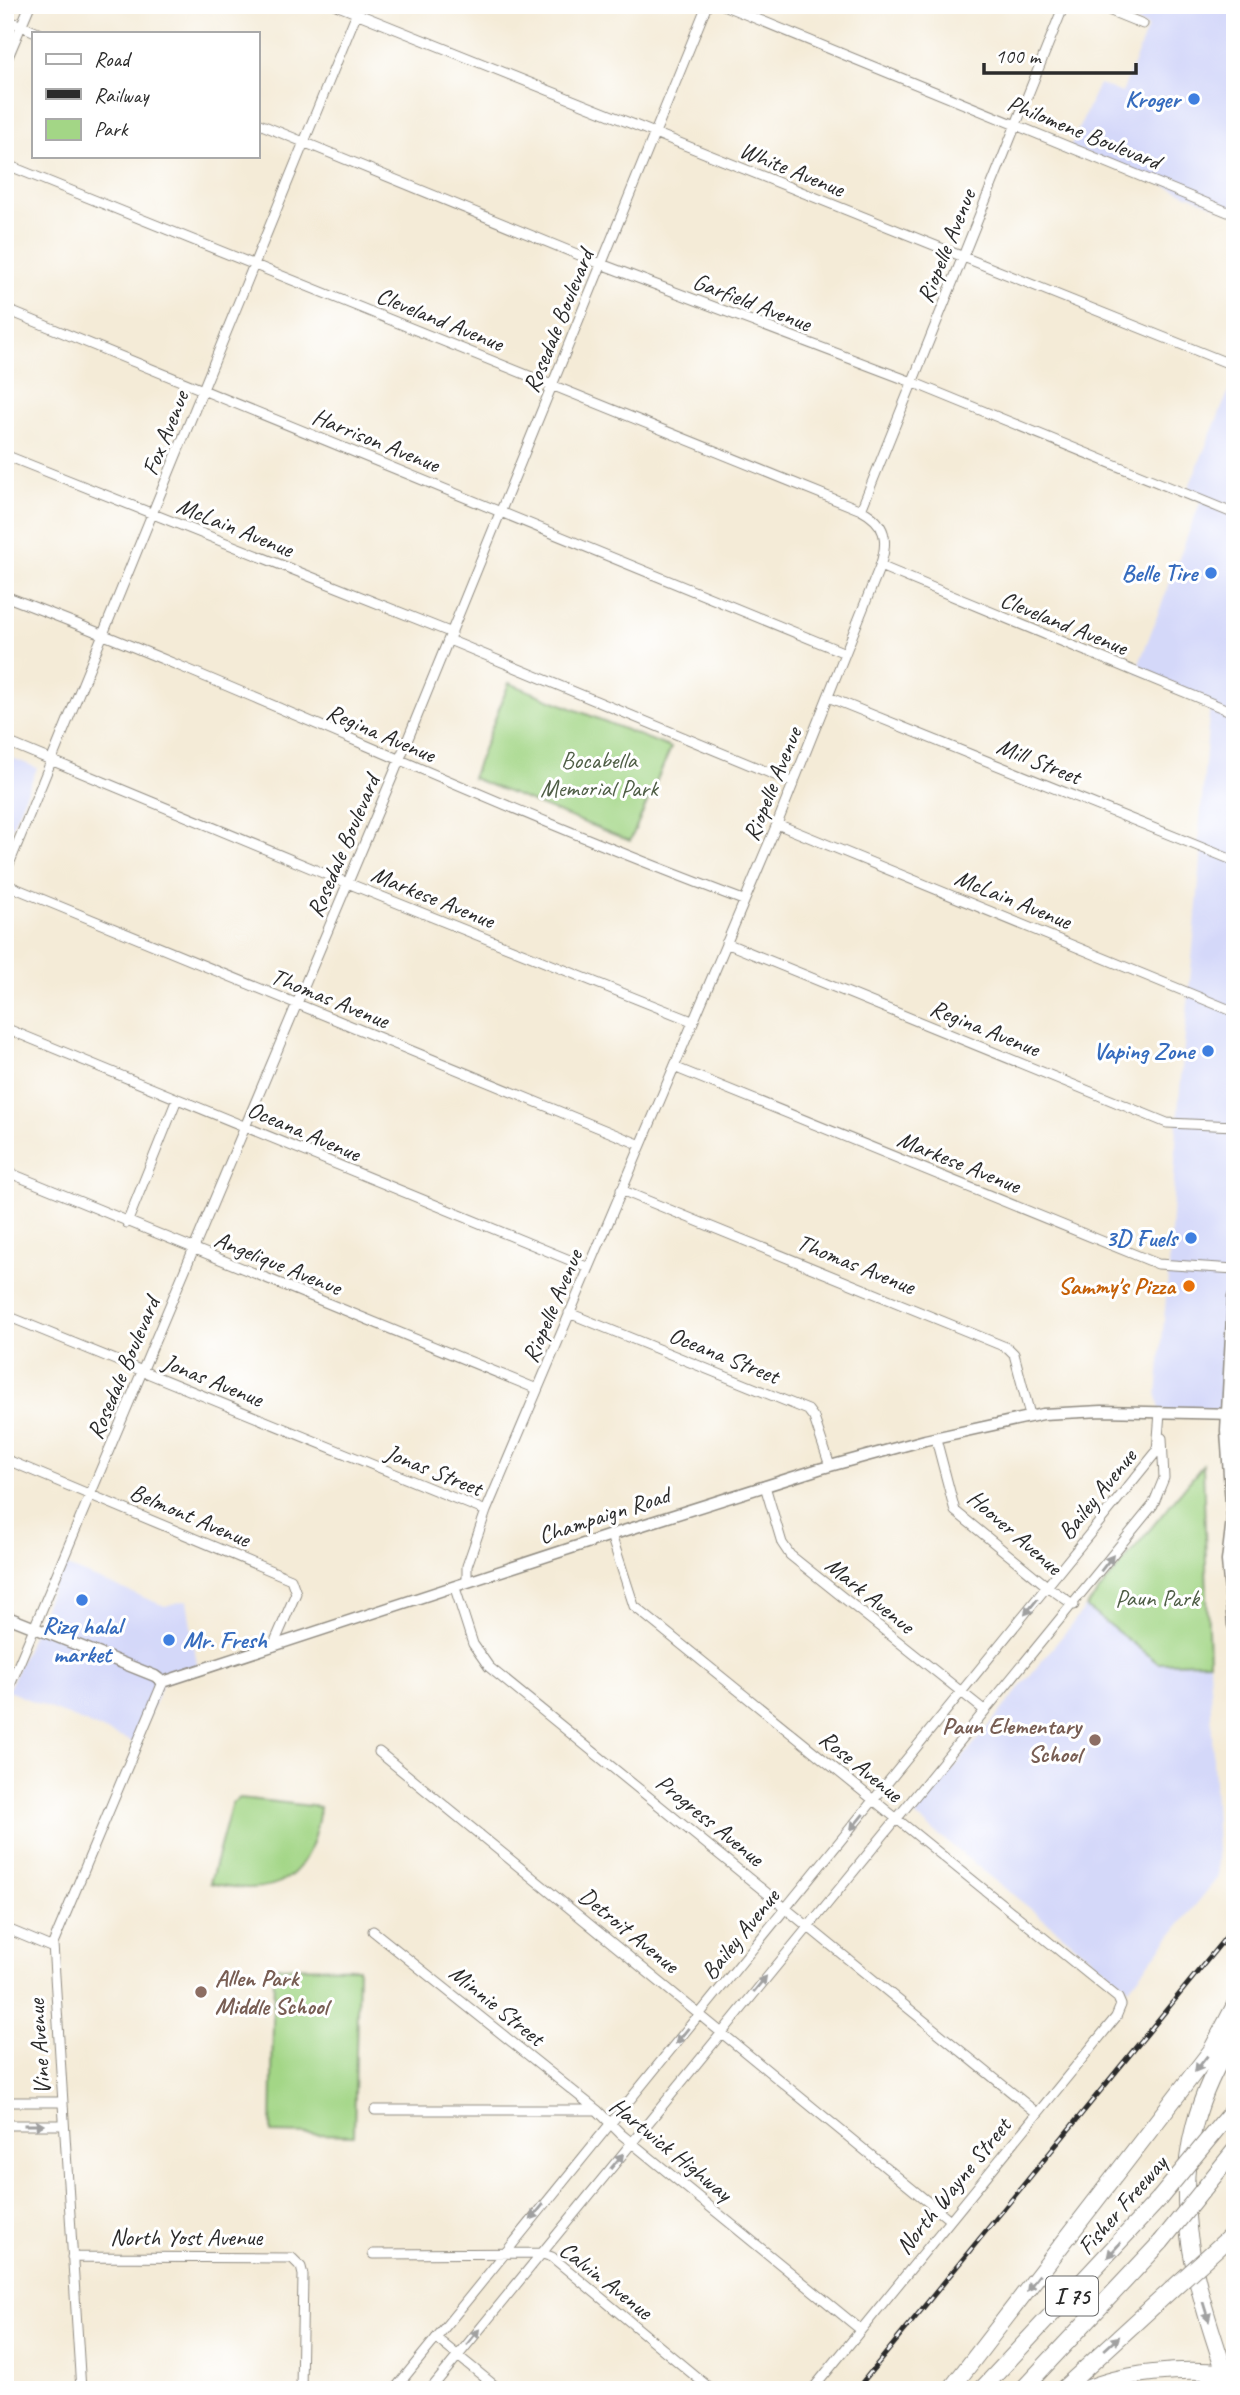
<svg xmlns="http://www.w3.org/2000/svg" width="1240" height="2395" viewBox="0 0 1240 2395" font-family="Caveat,sans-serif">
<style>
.built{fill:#d4d8f9}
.green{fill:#a3d686;stroke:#678058;stroke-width:2}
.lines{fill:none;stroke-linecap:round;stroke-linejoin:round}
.minor-casing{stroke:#908b81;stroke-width:11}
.tertiary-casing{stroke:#908b81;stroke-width:13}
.primary-casing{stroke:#908b81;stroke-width:17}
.motorway-casing{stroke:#908b81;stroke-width:18}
.minor{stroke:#fff;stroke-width:9}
.tertiary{stroke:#fff;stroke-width:10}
.primary{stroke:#fff;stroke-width:14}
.motorway{stroke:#fff;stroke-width:16}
.rail-casing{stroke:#2b2b2b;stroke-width:5}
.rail{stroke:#fff;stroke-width:2.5;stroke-dasharray:8;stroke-linecap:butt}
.motorway-bridge-casing{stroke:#908b81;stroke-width:18;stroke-linecap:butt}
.motorway-bridge{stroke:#fff;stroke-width:16}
.oneway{fill:#a0a0a0}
.shop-dot{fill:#3f7fe0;stroke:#fff;stroke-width:2.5}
.food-dot{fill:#e8710a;stroke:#fff;stroke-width:2.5}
.education-dot{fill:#8d6e63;stroke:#fff;stroke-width:2.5}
.labels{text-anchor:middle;stroke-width:6;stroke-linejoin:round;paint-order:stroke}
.shield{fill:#fff;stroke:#6b6b6b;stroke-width:2}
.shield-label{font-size:23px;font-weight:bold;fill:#2b2b2b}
.shop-label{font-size:24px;font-weight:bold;fill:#366cbe;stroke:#fff;text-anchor:end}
.street-label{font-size:24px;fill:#2b2b2b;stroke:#fff}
.park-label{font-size:24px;fill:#4f5e46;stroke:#fff}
.food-label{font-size:24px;font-weight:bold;fill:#c56008;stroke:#fff;text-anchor:end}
.education-label{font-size:24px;font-weight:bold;fill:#785e54;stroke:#fff;text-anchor:end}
</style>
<rect width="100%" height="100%" fill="#fff"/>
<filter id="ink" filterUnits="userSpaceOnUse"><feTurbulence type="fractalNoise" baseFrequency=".0143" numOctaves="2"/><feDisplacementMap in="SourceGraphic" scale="14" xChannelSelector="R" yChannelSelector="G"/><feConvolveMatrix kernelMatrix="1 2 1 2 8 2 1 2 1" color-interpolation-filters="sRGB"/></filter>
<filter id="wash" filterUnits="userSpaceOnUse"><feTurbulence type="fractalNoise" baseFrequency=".00686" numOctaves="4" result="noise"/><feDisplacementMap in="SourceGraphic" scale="28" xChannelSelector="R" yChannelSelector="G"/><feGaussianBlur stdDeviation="1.57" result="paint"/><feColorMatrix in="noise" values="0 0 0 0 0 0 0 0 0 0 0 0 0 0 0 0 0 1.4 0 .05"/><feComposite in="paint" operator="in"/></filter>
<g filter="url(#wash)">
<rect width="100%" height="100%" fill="#f4ebd7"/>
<path class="built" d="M1096,5H1235V214L1070,147L1099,84L1122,93L1148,27Z
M1235,376V1522L1228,1414L1160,1412L1157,1394L1169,1267L1178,1112L1202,850L1198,847L1210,704L1136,672L1201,500L1186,494Z
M5,755L37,768L5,843Z
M62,1565L165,1606L187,1600L198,1671L163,1682L137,1744L8,1691Z
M1086,1607L1158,1663L1209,1662L1218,1877L1129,1988L915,1816Z"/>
<path class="green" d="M509,683L671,748L630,841L472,778Z
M1203,1465L1209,1662L1158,1663L1086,1607Z
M240,1798L320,1807C311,1879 279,1899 210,1883L232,1803Z
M274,1967L358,1968L354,2135L271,2133Z"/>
</g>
<g filter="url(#ink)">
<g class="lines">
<defs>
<path id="minor" d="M336,5L1235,366
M723,5L1235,215
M1096,5L1143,24
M5,19L38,33
M5,64L30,5
M257,123L601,264L912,382L1235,514
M5,164L861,510C886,523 889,540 880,566L777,824L486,1511L467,1566V1581
M5,309L845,653
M5,455L452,633
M861,510L1064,5
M880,566L1235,713
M5,596C254,691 494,807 743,900
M449,640L794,783
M828,697L1235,861
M5,741L335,878L692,1021
M777,824L1235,1012
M5,874L360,5
M5,884L641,1145
M726,943L1167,1123L1235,1126
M5,1028L589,1268
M674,1067L1158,1264L1235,1269
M5,1171L537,1389
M621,1190L1008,1348L1014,1354L1030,1415
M127,1223L177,1099
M569,1313L808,1410L814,1418L830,1466
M5,1315L486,1511
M936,1439L955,1511L1048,1587L1074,1605
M5,1459L291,1579L296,1593L273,1646
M765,1486L782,1543L790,1555L984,1710
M611,1535L634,1606L1118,1998L1121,2005L1116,2017L812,2390
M455,1588L473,1644L489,1667L1037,2113
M5,1697L394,773L707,5
M379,1752L950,2220
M5,1928L53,1948
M373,1931L597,2110
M5,2102H62
M375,2110H597L621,2134L861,2330
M5,2125H64
M373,2254L540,2253L552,2257L712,2390
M72,2257L292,2258L301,2267L303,2275L301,2390
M436,2338L500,2390
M81,2390L53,1944L163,1682
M394,2390L1157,1451L1160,1412
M430,2390L1153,1505L1164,1478L1162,1438"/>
<path id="tertiary" d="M5,1616L155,1676L163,1682L611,1535L819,1469L925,1440L1043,1414L1102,1411L1235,1414"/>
<path id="primary" d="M1235,1297L1228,1431L1234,1519L1229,1561L1235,1625"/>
<path id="motorway" d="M950,2390L1211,2051L1235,2005
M981,2390L1159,2199
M1022,2390L1161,2242
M1062,2390L1171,2290
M1084,2390C1121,2373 1185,2367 1225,2373
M1231,2390C1187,2262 1155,2159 1235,2036"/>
</defs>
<use href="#minor" class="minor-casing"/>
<use href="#tertiary" class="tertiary-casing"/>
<use href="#primary" class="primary-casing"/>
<use href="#motorway" class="motorway-casing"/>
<use href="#minor" class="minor"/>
<use href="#tertiary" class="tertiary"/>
<use href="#primary" class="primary"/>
<use href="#motorway" class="motorway"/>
<defs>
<path id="rail" d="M856,2390L1235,1926"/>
</defs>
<use href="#rail" class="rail-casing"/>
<use href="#rail" class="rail"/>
<defs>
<path id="motorway-bridge" d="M1159,2199L1235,2107
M1161,2242L1235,2150
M1171,2290L1235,2232"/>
</defs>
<use href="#motorway-bridge" class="motorway-bridge-casing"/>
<use href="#motorway-bridge" class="motorway-bridge"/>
</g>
<defs><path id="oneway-solid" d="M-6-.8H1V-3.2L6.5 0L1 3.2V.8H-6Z" transform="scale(1.75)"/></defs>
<g class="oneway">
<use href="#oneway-solid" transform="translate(1107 1563) rotate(-52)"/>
<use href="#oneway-solid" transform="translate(1031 1607) rotate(129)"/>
<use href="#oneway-solid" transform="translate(857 1822) rotate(129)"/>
<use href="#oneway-solid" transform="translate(760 1984) rotate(-51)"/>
<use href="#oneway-solid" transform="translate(682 2036) rotate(129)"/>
<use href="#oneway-solid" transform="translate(1201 2064) rotate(128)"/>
<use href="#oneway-solid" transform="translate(34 2125)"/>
<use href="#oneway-solid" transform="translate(617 2161) rotate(-50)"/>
<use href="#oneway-solid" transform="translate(537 2212) rotate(130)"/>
<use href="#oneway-solid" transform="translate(1114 2250) rotate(132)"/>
<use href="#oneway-solid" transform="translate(1033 2283) rotate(128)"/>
<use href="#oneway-solid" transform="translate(1206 2312) rotate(73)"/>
<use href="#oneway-solid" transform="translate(473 2337) rotate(-51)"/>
<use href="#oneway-solid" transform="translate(1112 2343) rotate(-42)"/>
</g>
</g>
<g class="shop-dot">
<circle cx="1194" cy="99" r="7"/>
<circle cx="1211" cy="573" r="7"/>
<circle cx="1208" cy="1051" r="7"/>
<circle cx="1191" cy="1238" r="7"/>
<circle cx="82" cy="1600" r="7"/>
<circle cx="169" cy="1640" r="7"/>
</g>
<circle class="food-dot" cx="1189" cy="1286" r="7"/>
<g class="education-dot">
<circle cx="1095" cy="1740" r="7"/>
<circle cx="201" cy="1992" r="7"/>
</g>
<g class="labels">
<rect class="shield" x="1046" y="2276.5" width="52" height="39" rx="5"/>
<g class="shield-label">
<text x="1072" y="2304">I 75</text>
</g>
<g class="shop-label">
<text x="1180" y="107">Kroger</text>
<text x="1197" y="581">Belle Tire</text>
<text x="1194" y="1059">Vaping Zone</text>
<text x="1177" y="1246">3D Fuels</text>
<text x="82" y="1634" text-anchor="middle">Rizq halal<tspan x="82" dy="28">market</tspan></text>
<text x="183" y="1648" text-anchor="start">Mr. Fresh</text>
</g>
<g class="street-label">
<text transform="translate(1084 132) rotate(22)" y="8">Philomene Boulevard</text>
<text transform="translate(792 169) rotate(22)" y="8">White Avenue</text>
<text transform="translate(946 246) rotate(-68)" y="8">Riopelle Avenue</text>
<text transform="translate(752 302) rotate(21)" y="8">Garfield Avenue</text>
<text transform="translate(440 319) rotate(22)" y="8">Cleveland Avenue</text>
<text transform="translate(558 321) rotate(-68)" y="8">Rosedale Boulevard</text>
<text transform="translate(165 433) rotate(-68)" y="8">Fox Avenue</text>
<text transform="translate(376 440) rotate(22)" y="8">Harrison Avenue</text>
<text transform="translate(235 527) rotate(22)" y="8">McLain Avenue</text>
<text transform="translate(1064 623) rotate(22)" y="8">Cleveland Avenue</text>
<text transform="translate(381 733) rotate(23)" y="8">Regina Avenue</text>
<text transform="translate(1039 761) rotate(22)" y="8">Mill Street</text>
<text transform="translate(772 784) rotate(-68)" y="8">Riopelle Avenue</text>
<text transform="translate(343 846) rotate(-67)" y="8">Rosedale Boulevard</text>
<text transform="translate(433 897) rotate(22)" y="8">Markese Avenue</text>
<text transform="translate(1013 899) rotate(22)" y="8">McLain Avenue</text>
<text transform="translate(330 998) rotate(22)" y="8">Thomas Avenue</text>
<text transform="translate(985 1028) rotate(22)" y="8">Regina Avenue</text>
<text transform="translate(304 1131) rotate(23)" y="8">Oceana Avenue</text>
<text transform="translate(959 1162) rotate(22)" y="8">Markese Avenue</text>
<text transform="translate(278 1263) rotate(22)" y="8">Angelique Avenue</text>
<text transform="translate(856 1264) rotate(22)" y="8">Thomas Avenue</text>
<text transform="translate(552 1306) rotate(-67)" y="8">Riopelle Avenue</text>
<text transform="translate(724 1355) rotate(22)" y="8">Oceana Street</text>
<text transform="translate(123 1368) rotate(-67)" y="8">Rosedale Boulevard</text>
<text transform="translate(213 1380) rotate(22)" y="8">Jonas Avenue</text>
<text transform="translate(434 1470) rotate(22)" y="8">Jonas Street</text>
<text transform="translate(1097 1494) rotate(-51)" y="8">Bailey Avenue</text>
<text transform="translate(190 1515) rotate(23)" y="8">Belmont Avenue</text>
<text transform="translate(604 1515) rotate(-18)" y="8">Champaign Road</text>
<text transform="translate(1015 1532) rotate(41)" y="8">Hoover Avenue</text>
<text transform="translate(870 1595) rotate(39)" y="8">Mark Avenue</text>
<text transform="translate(861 1766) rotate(39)" y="8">Rose Avenue</text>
<text transform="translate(710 1820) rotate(39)" y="8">Progress Avenue</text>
<text transform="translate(629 1930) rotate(39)" y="8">Detroit Avenue</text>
<text transform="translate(740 1934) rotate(-51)" y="8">Bailey Avenue</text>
<text transform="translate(497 2005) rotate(39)" y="8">Minnie Street</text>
<text transform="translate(39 2047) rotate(-94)" y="8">Vine Avenue</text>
<text transform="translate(671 2149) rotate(39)" y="8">Hartwick Highway</text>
<text transform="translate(953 2186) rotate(-51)" y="8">North Wayne Street</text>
<text transform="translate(1122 2205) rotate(-49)" y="8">Fisher Freeway</text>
<text x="186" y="2245">North Yost Avenue</text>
<text transform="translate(606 2280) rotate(38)" y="8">Calvin Avenue</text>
</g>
<g class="park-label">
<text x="599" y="768">Bocabella<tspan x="599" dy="28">Memorial Park</tspan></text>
<text x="1157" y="1606">Paun Park</text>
</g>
<g class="food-label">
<text x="1175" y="1294">Sammy's Pizza</text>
</g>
<g class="education-label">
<text x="1081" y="1734">Paun Elementary<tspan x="1081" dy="28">School</tspan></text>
<text x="215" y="1986" text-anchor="start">Allen Park<tspan x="215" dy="28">Middle School</tspan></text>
</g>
</g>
<rect width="1240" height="2395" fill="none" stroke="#fff" stroke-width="28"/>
<rect x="32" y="32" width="228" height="126" fill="#ffffff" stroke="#aaaaaa" stroke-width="2"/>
<rect x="46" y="54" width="35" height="10" fill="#ffffff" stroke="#aaaaaa" stroke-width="2"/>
<text x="94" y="66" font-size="21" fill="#2b2b2b">Road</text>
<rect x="46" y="89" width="35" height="10" fill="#2b2b2b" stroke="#aaaaaa" stroke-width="2"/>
<text x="94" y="102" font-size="21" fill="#2b2b2b">Railway</text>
<rect x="46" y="119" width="35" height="21" fill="#a3d686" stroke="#aaaaaa" stroke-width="2"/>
<text x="94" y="136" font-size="21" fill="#2b2b2b">Park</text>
<path d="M984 63v10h152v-10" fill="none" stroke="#2b2b2b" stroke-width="3.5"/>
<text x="995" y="63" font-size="21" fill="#2b2b2b" stroke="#ffffff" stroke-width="5" paint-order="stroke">100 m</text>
</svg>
